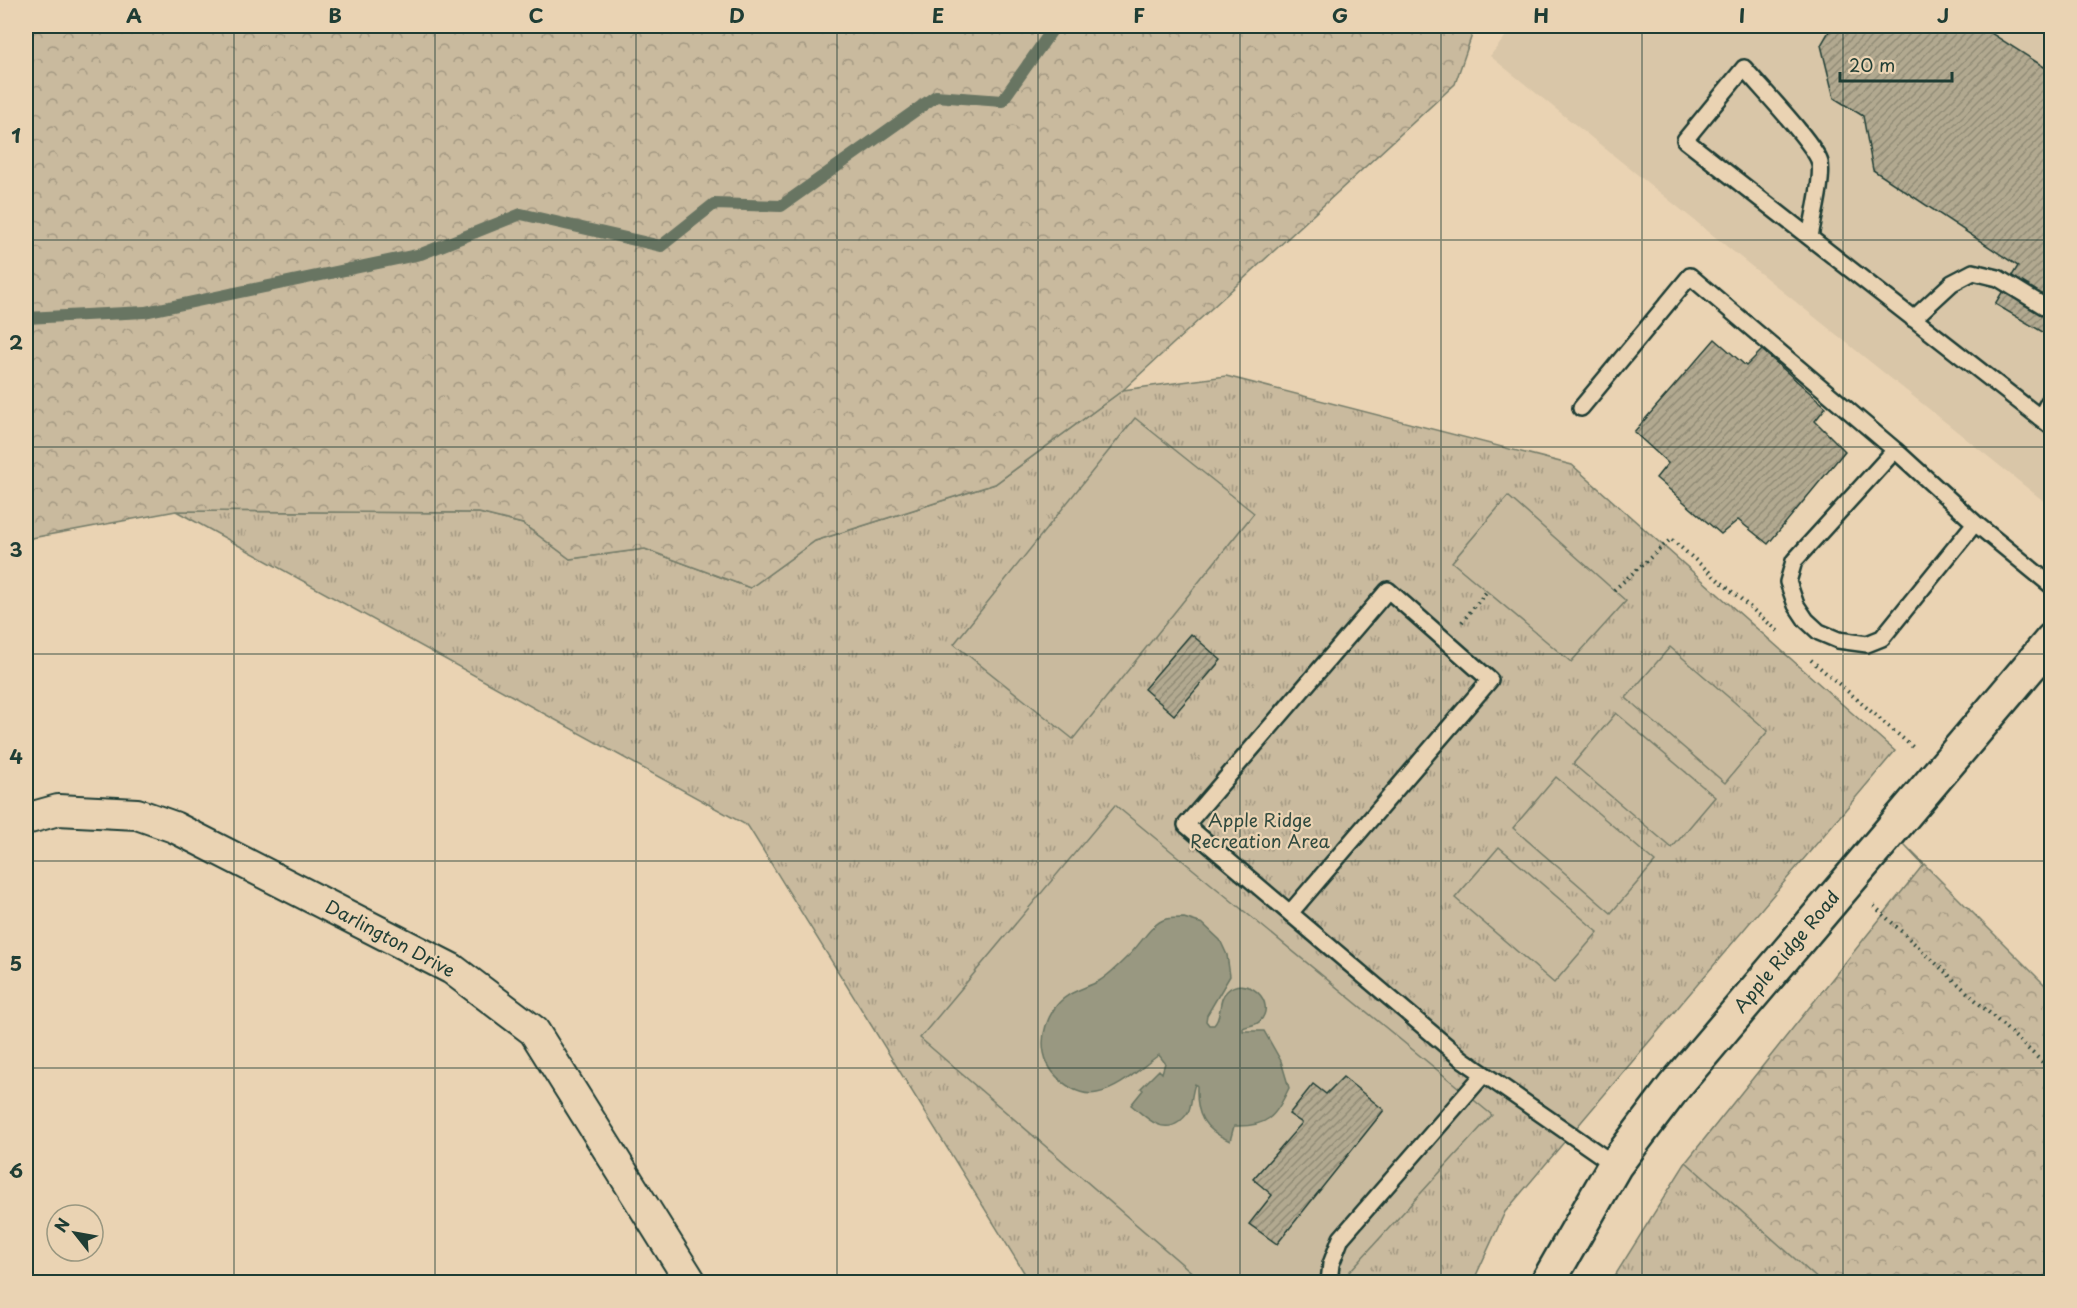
<svg xmlns="http://www.w3.org/2000/svg" width="2077" height="1308" viewBox="0 0 2077 1308" font-family="'Playpen Sans',sans-serif">
<style>
.built{fill:#d9c6a8}
.grass{fill:url(#grass-tufts);stroke:#747c69;stroke-width:1.5}
.forest{fill:url(#forest-crowns);stroke:#747c69;stroke-width:1.5}
.garden{fill:#c9ba9e;stroke:#747c69;stroke-width:1.5}
.water{fill:#999881;stroke:#687462;stroke-width:1.5}
.lines{fill:none;stroke-linecap:round;stroke-linejoin:round}
.stream{stroke:#687462;stroke-width:12}
.building{fill:url(#building-hatch);stroke:#1f3d34;stroke-width:1.5}
.service-casing{stroke:#1f3d34;stroke-width:20}
.minor-casing{stroke:#1f3d34;stroke-width:34}
.tertiary-casing{stroke:#1f3d34;stroke-width:38}
.path{stroke:#1f3d34;stroke-width:4;stroke-dasharray:1.5 4.5;stroke-linecap:butt}
.service{stroke:#ead3b3;stroke-width:15}
.minor{stroke:#ead3b3;stroke-width:30}
.tertiary{stroke:#ead3b3;stroke-width:33}
.grid{fill:none;stroke:#1f3d34;stroke-width:1.5;stroke-opacity:0.55}
.labels{text-anchor:middle;stroke-width:4.5;stroke-linejoin:round;paint-order:stroke}
.park-label{font-size:18px;fill:#304a3f;stroke:#ead3b3}
.street-label{font-size:18px;fill:#1f3d34;stroke:#ead3b3}
.neatline{fill:none;stroke:#1f3d34;stroke-width:2}
.grid-label{font-size:20px;text-anchor:middle;font-weight:bold;fill:#1f3d34}
</style>
<defs>
<pattern id="grass-tufts" width="24" height="20" patternUnits="userSpaceOnUse" patternTransform="scale(1.5)"><rect width="24" height="20" fill="#c9ba9e"/><path d="M3 7l-1-3M5 7V3M7 7l1-3M15 17l-1-3M17 17v-4M19 17l1-3" fill="none" stroke="#a39882"/></pattern>
<pattern id="forest-crowns" width="20" height="18" patternUnits="userSpaceOnUse" patternTransform="scale(1.5)"><rect width="20" height="18" fill="#c9ba9e"/><path d="M2 6a3 3 0 1 1 6 0M12 15a3 3 0 1 1 6 0" fill="none" stroke="#a39882"/></pattern>
<pattern id="building-hatch" width="6" height="6" patternUnits="userSpaceOnUse" patternTransform="scale(1.5)"><rect width="6" height="6" fill="#b2a990"/><path d="M-1 1l2-2M0 6l6-6M5 7l2-2" fill="none" stroke="#908b76"/></pattern>
</defs>
<rect width="100%" height="100%" fill="#ead3b3"/>
<filter id="ink" filterUnits="userSpaceOnUse"><feTurbulence type="fractalNoise" baseFrequency=".0167" numOctaves="2"/><feDisplacementMap in="SourceGraphic" scale="12" xChannelSelector="R" yChannelSelector="G"/><feConvolveMatrix kernelMatrix="1 2 1 2 8 2 1 2 1" color-interpolation-filters="sRGB"/></filter>
<g filter="url(#ink)">
<path class="built" d="M1514,26H2051V507L1490,56Z"/>
<path class="grass" d="M1226,376L1572,465L1895,751L1505,1212L1473,1282H1030L748,826L176,511L479,513L523,524L570,559L645,549L750,588L815,541L995,484L1123,390Z
M1686,1162L1855,1282H1611Z"/>
<path class="forest" d="M26,26H1475L1455,84L1123,390L995,484L815,541L750,588L645,549L570,559L523,524L479,513L176,511L26,539Z
M1890,830L2051,991V1282H1821L1686,1162L1923,865Z"/>
<path class="garden" d="M1135,418L1254,513L1073,739L954,644Z
M1508,496L1626,601L1571,662L1452,562Z
M1670,647L1768,731L1725,783L1626,698Z
M1616,713L1715,797L1672,848L1573,764Z
M1556,777L1655,862L1611,913L1513,828Z
M1115,805L1492,1115L1340,1282H1203L920,1038Z
M1499,847L1598,932L1554,983L1455,898Z"/>
<path class="water" d="M1184,918L1203,924L1220,940L1227,955L1230,976L1207,1015L1206,1021L1209,1025H1214C1223,1016 1217,1000 1227,991C1246,973 1278,1002 1260,1021C1256,1026 1248,1025 1243,1028V1031H1264L1281,1061L1289,1088C1275,1117 1268,1127 1234,1126L1230,1141C1203,1129 1196,1115 1197,1086L1195,1084C1192,1092 1192,1099 1190,1107C1189,1113 1184,1118 1179,1122C1161,1135 1145,1116 1131,1105L1143,1090L1141,1088L1159,1070L1162,1073L1165,1063L1159,1055C1140,1068 1120,1089 1097,1093C1088,1095 1078,1092 1071,1088C1041,1070 1035,1039 1054,1009C1065,992 1082,990 1099,981C1109,975 1119,965 1127,957C1139,947 1151,923 1166,919C1172,918 1179,918 1184,918Z"/>
<g class="lines">
<path class="stream" d="M26,318L145,312L421,254L521,214L661,246L714,204L781,206L936,96L1002,101L1055,26"/>
</g>
<path class="building" d="M1832,26H1956L1957,30L1980,26L2052,72V332L2046,334L1995,304L2018,266L1873,170L1863,116L1834,98L1821,45Z
M1715,339L1746,366L1762,350L1826,407L1815,421L1845,451L1768,544L1738,520L1721,534L1656,478L1668,463L1634,432Z
M1191,634L1221,660L1174,715L1144,689Z
M1343,1077L1384,1110L1277,1244L1249,1224L1272,1195L1253,1179L1302,1123L1289,1114L1313,1084L1326,1094Z"/>
<g class="lines">
<defs>
<path id="service" d="M1810,237C1813,219 1823,180 1820,163C1816,145 1759,86 1744,68L1685,140L2052,427
M1913,319L1952,283L1973,272L1998,278L2052,311
M1581,408L1690,276L1895,450
M2040,418L2052,396
M1975,523L1882,638L1867,644L1838,640L1819,632L1806,620L1796,605L1788,582L1794,561L1895,450L1975,523L2052,586
M1290,913L1490,680L1388,590L1186,825L1462,1059L1615,1165
M1329,1282L1331,1264L1341,1238L1483,1075"/>
<path id="minor" d="M26,819L58,810L137,814L174,827L452,969L534,1031L691,1282"/>
<path id="tertiary" d="M1548,1282L1615,1165L1674,1087L2052,640"/>
</defs>
<use href="#service" class="service-casing"/>
<use href="#minor" class="minor-casing"/>
<use href="#tertiary" class="tertiary-casing"/>
<path class="path" d="M1614,590L1671,539L1780,633
M1462,622L1487,591
M1811,660L1915,749
M1874,906L2052,1071
M1264,1282L1268,1278"/>
<use href="#service" class="service"/>
<use href="#minor" class="minor"/>
<use href="#tertiary" class="tertiary"/>
</g>
</g>
<path class="grid" d="M234,26V1282M435,26V1282M636,26V1282M837,26V1282M1038,26V1282M1240,26V1282M1441,26V1282M1642,26V1282M1843,26V1282M26,240H2052M26,447H2052M26,654H2052M26,861H2052M26,1068H2052"/>
<g class="labels">
<g class="park-label">
<text x="1260" y="827">Apple Ridge<tspan x="1260" dy="21">Recreation Area</tspan></text>
</g>
<g class="street-label">
<text transform="translate(390 939) rotate(28)" y="6">Darlington Drive</text>
<text transform="translate(1787 952) rotate(-50)" y="6">Apple Ridge Road</text>
</g>
</g>
<rect width="2077" height="1308" fill="none" stroke="#ead3b3" stroke-width="66"/>
<g transform="translate(75 1233) rotate(301)"><circle r="28" fill="#ead3b3" stroke="#999780" stroke-width="1.5"/>
<path d="M0-4.5L10 22L0 15L-10 22Z" fill="#1f3d34"/>
<text y="-9" font-size="16" font-weight="bold" text-anchor="middle" fill="#1f3d34">N</text>
</g>
<path d="M1840 72v9h112v-9" fill="none" stroke="#1f3d34" stroke-width="3"/>
<text x="1849" y="72" font-size="18" fill="#1f3d34" stroke="#ead3b3" stroke-width="4.5" paint-order="stroke">20 m</text>
<rect x="33" y="33" width="2011" height="1242" class="neatline"/>
<g class="grid-label">
<text x="134" y="23">A</text>
<text x="335" y="23">B</text>
<text x="536" y="23">C</text>
<text x="737" y="23">D</text>
<text x="938" y="23">E</text>
<text x="1139" y="23">F</text>
<text x="1340" y="23">G</text>
<text x="1541" y="23">H</text>
<text x="1742" y="23">I</text>
<text x="1943" y="23">J</text>
<text x="16" y="143">1</text>
<text x="16" y="350">2</text>
<text x="16" y="557">3</text>
<text x="16" y="764">4</text>
<text x="16" y="971">5</text>
<text x="16" y="1178">6</text>
</g>
</svg>
